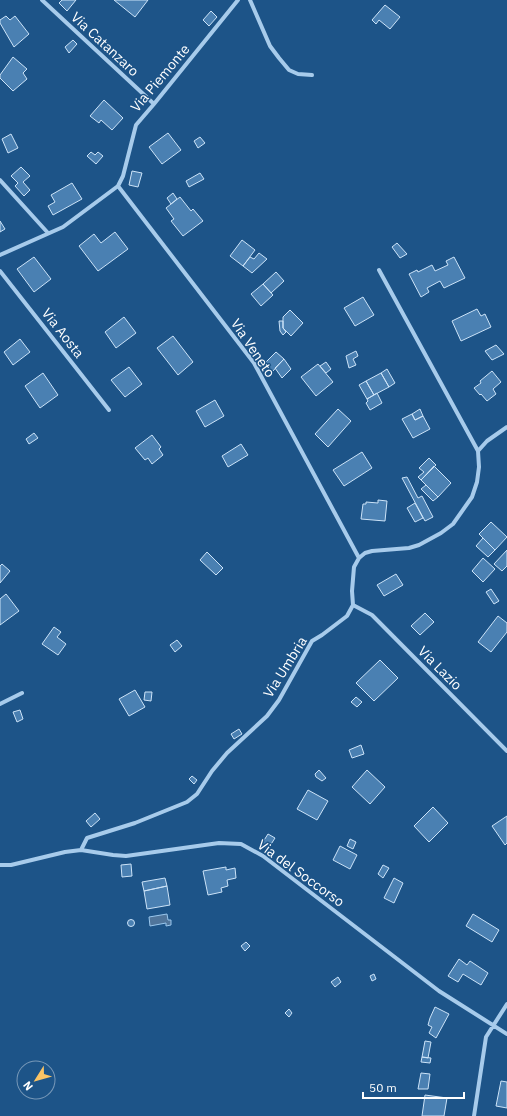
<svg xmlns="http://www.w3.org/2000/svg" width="507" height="1116" viewBox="0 0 507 1116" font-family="'IBM Plex Sans',sans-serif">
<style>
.water{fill:#50759b;stroke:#9ac7ed}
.building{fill:#4a80b2;stroke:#cce3f8}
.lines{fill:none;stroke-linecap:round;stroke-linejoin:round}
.minor{stroke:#a7cbeb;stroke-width:4}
.labels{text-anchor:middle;stroke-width:3;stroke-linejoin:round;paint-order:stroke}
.street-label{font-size:14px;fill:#fff;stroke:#1d5488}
</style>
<rect width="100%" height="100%" fill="#1d5488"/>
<path class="water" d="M167,914L168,920H171V925L166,926V923L150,926L149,917Z"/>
<path class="building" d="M62,0H76L67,11L59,3Z
M114,0H148L135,17Z
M385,5L400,17L390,29L379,20L376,24L372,20Z
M211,11L217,17L209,26L203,20Z
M6,16L10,20L15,16L29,34L14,47L0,23V20Z
M73,40L77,44L69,53L65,47Z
M13,57L27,69L23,73L27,79L13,91L0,78V75Z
M104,100L123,118L112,130L101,120L99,123L90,116Z
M168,133L181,150L162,164L149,147Z
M11,134L18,148L8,153L2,139Z
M200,137L205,143L198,148L194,141Z
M91,152L95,155L98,152L103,156L96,164L87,156Z
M21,167L30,176L23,182L30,190L24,196L15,186L18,183L11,176Z
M132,171L142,173L138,187L129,185Z
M200,173L204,179L189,187L186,181Z
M72,183L82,199L53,215L48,206L55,202L51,195Z
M173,193L177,199L171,204L167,198Z
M180,197L191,211L193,209L203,221L183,236L171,221L174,219L166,208Z
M0,221L5,229L0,232Z
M115,232L128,249L98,271L79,246L94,234L101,243Z
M242,240L255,250L243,266L230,256Z
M397,243L407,254L400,258L392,247Z
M259,253L267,259L252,273L243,266L250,257L254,259Z
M34,257L51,279L34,292L17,269Z
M454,257L465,278L444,288L440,281L427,288L429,292L421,297L409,274L417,270L418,272L432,265L435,271L448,265L446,261Z
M276,272L284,281L271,293L263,284Z
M263,284L273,295L261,306L251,294Z
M363,297L374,315L355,326L344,308Z
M477,309L481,316L485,314L491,327L461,341L452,321Z
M290,310L303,323L291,336L283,328V317Z
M124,317L136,333L116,348L105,332Z
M279,321H283V328L286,332L283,335L280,331Z
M173,336L193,362L178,375L157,348Z
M20,339L30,352L13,365L4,352Z
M496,345L504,354L492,360L485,351Z
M356,351L358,356L353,359L356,365L349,368L346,356Z
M276,352L284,359L272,372L264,364Z
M284,359L291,369L282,378L275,368Z
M326,362L331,369L326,373L320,366Z
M318,364L333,382L316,396L301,377Z
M129,367L142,384L125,397L111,380Z
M387,369L395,383L389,387L381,373Z
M492,371L501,382L493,389L496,394L487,401L481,394L480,395L474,388L481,383L480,381Z
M43,373L58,395L40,408L25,386Z
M381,373L389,387L374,395L366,381Z
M366,381L374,395L367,399L359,385Z
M377,393L382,403L370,410L366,403L368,401L367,399Z
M215,400L224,416L205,427L196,411Z
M338,409L351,421L328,447L315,434Z
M420,409L423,416L415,420L412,414Z
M412,414L415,420L423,416L430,429L413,438L402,419Z
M34,433L38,438L29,444L26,439Z
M152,435L161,447L159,449L163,455L152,464L148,458L145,460L135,448Z
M241,444L248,455L228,467L222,456Z
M362,452L372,468L344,486L333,470Z
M429,458L436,465L421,480L418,477L424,472L419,468Z
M434,466L451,483L438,497L421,480Z
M407,477L418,498L422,496L433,517L425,521L402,478Z
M426,485L438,497L433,501L421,489Z
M378,500L387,501L385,521L361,519L363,504H366V502L378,503Z
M415,503L423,518L415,522L407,508Z
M491,522L507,537L495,550L479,534Z
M483,538L495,550L488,557L476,546Z
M507,550V566L502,571L494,564Z
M207,552L223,568L216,575L200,560Z
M483,558L495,569L483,582L472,571Z
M2,564L10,571L0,583V566Z
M396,574L403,585L384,596L377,585Z
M491,589L499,601L494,604L486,592Z
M6,594L19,611L0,625V599Z
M425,613L434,622L420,635L411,626Z
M498,616L507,623V632L491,652L478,642Z
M54,627L61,632L57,637L66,644L58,655L42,644Z
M177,640L182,646L175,652L170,645Z
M380,660L398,678L374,701L356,683Z
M135,690L145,707L129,716L119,699Z
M145,692H152L151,701L144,700Z
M356,697L362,702L357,707L351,702Z
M20,710L23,719L17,722L13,712Z
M239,729L242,734L234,739L231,734Z
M361,745L364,754L352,758L349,750Z
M319,770L326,778L322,781L316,777L315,774Z
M367,770L385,787L370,804L352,787Z
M192,776L197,780L194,784L189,779Z
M308,790L328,801L317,820L297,809Z
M433,807L448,823L429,842L414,826Z
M95,813L100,819L91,827L86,821Z
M507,816V843L505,845L492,826Z
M268,834L275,838L268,849L261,845Z
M350,839L356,842L353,849L347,846Z
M340,846L357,855L350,869L333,860Z
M131,864L132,876L122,877L121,865Z
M383,865L389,868L383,878L378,874Z
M226,867V870L235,868L236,878L227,880L228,886L221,888L222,892L208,895L203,871Z
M165,878L167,886L144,891L142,882Z
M394,878L403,883L394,903L384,898Z
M167,886L170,905L147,909L144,891Z
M473,914L499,930L492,942L466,926Z
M127.5 923a3.5 3.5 0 1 1 7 0a3.5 3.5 0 1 1-7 0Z
M246,942L250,946L245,951L241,946Z
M459,959L467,965L470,961L488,973L481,985L463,974L458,982L448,976Z
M374,974L376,979L372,981L370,976Z
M338,977L341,982L335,987L331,982Z
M435,1007L449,1014L436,1038L429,1033L432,1027L428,1025L430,1018Z
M289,1009L292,1013L289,1017L285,1013Z
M425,1041L431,1042L428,1058L422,1057Z
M422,1057L431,1058L430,1063L421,1062Z
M421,1073L430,1074L428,1089H418Z
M501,1081L507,1082V1108L496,1106Z
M425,1095L447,1098L444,1116H422Z"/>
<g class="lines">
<path class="minor" d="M42,0L154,104
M250,0L270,46L279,58L289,70L298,74L312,75
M0,180L48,233
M118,186L254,363L359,558
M0,255L63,227L118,186L123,176L136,125L154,104L238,0
M379,270L478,451
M0,271L109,410
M353,605L372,615L507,751
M0,704L22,693
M81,850L87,838L135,823L187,802L197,794L212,771L227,753L267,716L279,700L312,641L322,635L347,616L353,605L352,591L354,567L359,558L365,553L372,551L409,548L419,545L441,533L453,524L472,497L477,482L479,467L478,451L487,441L507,427
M0,865H11L65,852L81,850L113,855L126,856L219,843L241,844L263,856L439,991L507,1034
M474,1116L486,1037L507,1004"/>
</g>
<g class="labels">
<g class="street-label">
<text transform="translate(105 44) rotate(43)" y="5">Via Catanzaro</text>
<text transform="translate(160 78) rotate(-50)" y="5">Via Piemonte</text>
<text transform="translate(63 333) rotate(52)" y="5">Via Aosta</text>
<text transform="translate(253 348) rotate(56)" y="5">Via Veneto</text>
<text transform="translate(285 667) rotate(-58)" y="5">Via Umbria</text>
<text transform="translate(440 668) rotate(45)" y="5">Via Lazio</text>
<text transform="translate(301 873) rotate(36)" y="5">Via del Soccorso</text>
</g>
</g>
<g transform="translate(36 1080) rotate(233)"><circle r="19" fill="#1d5488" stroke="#7798b8"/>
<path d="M0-3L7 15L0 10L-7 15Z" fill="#fbc465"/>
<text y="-6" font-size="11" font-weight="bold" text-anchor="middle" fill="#ffffff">N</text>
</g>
<path d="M363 1092v6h101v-6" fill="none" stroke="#ffffff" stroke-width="2"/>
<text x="369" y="1092" font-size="12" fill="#ffffff" stroke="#1d5488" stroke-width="3" paint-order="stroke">50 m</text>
</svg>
